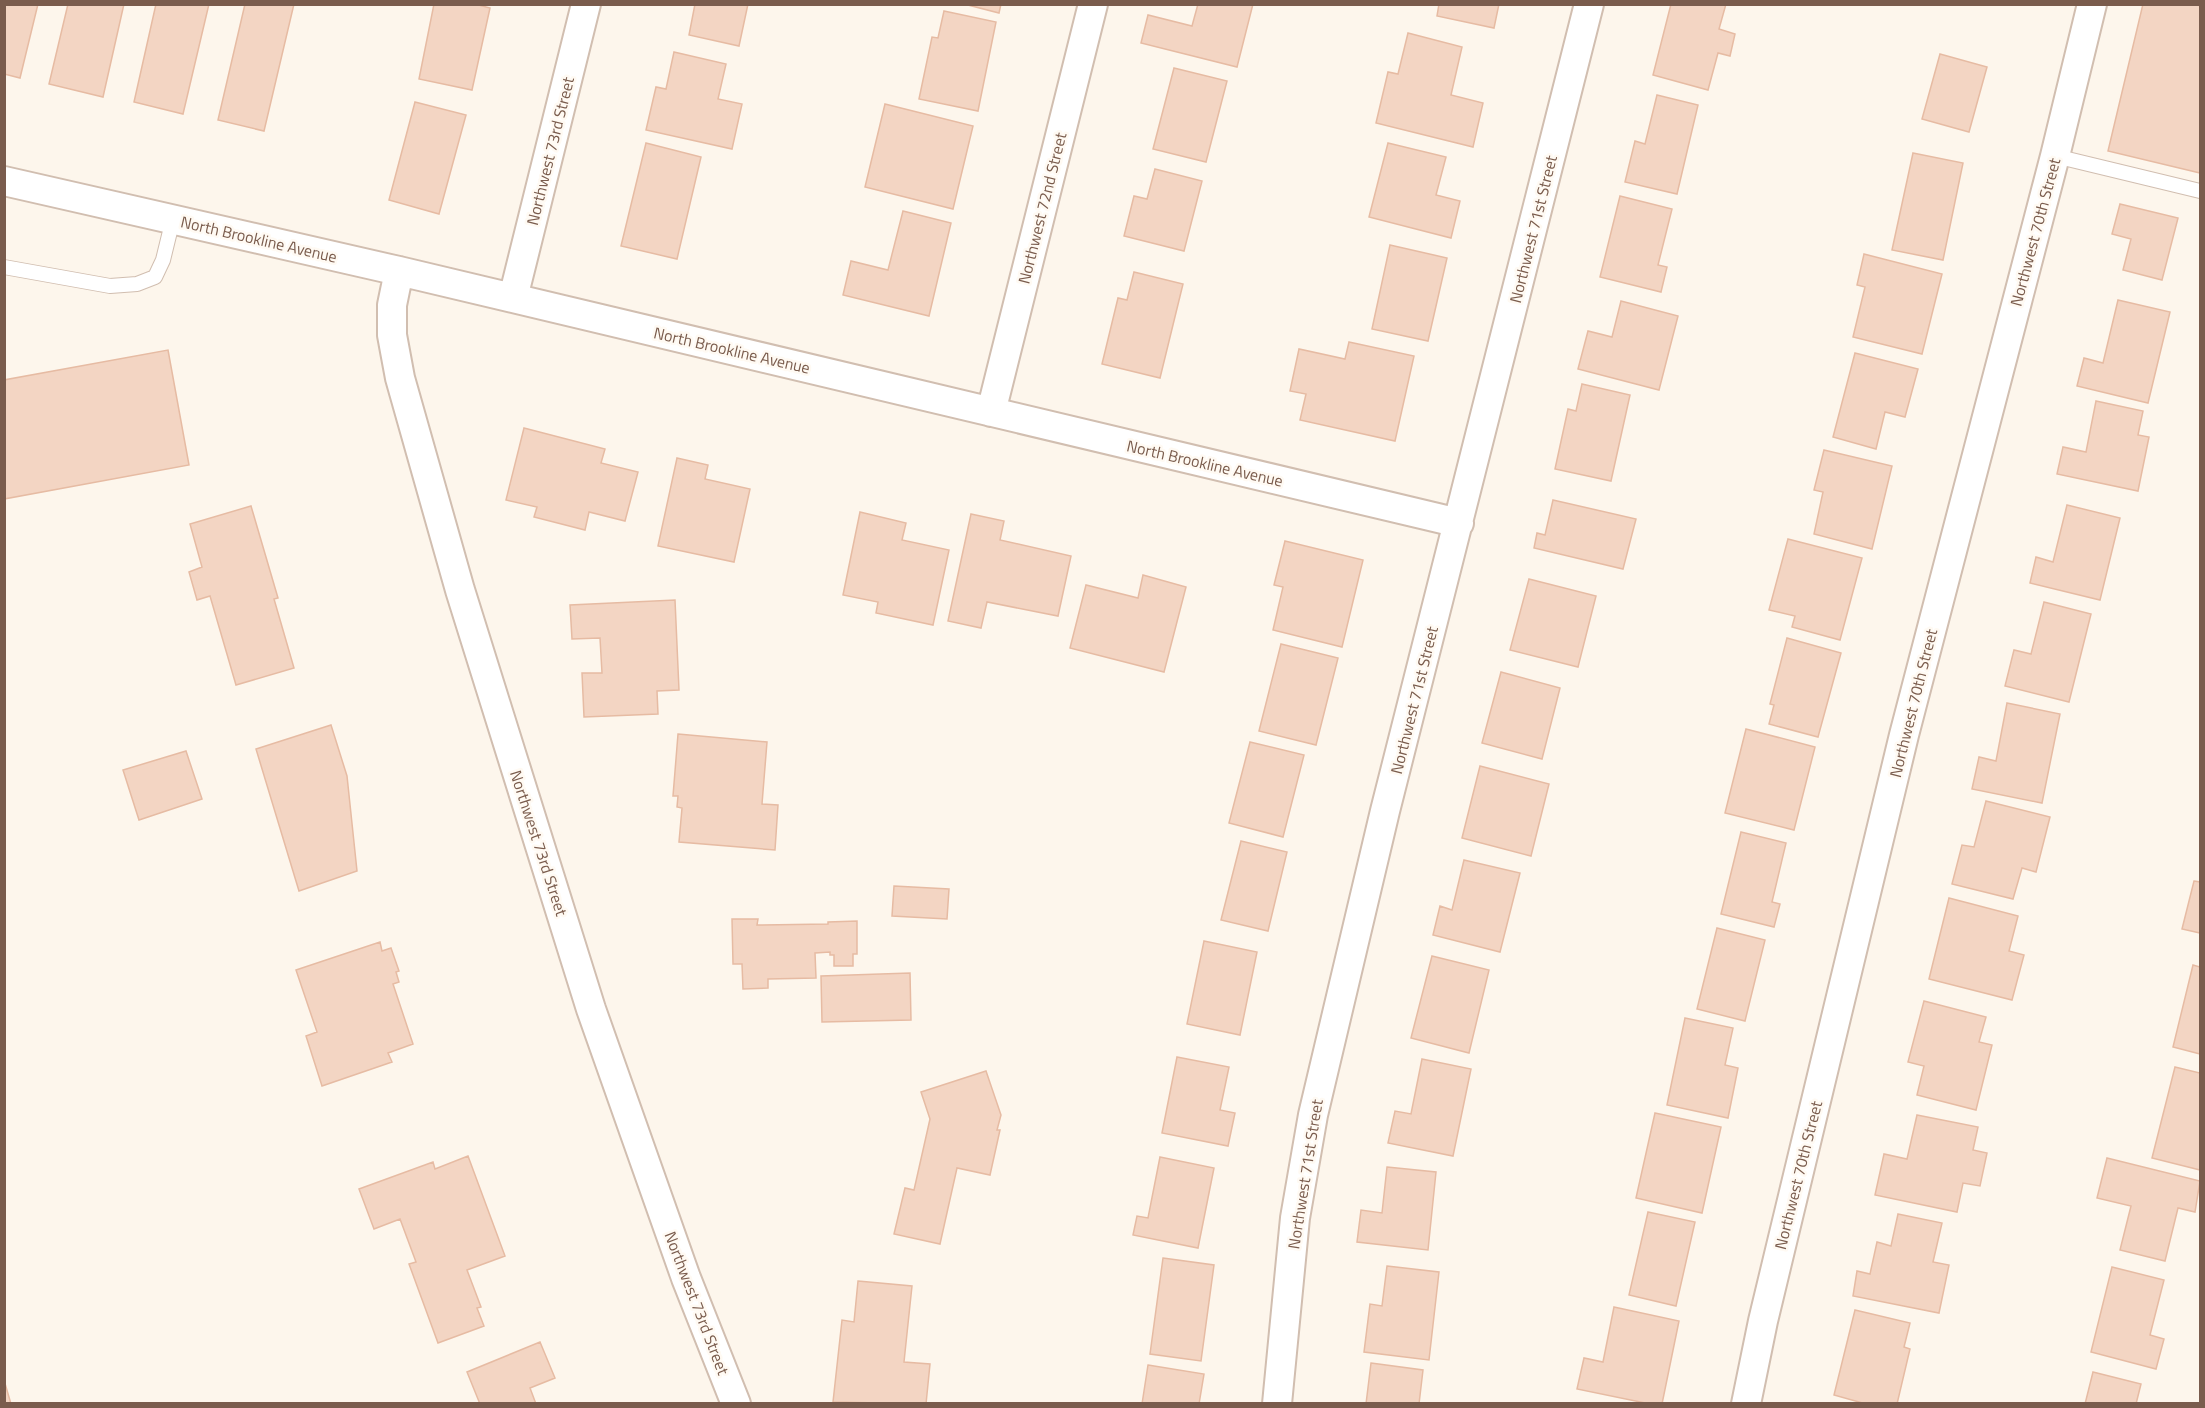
<svg xmlns="http://www.w3.org/2000/svg" width="2205" height="1408" viewBox="0 0 2205 1408" font-family="'Titillium Web',sans-serif">
<style>
.building{fill:#f3d5c3;stroke:#e6bba3;stroke-width:1.5}
.lines{fill:none;stroke-linecap:round;stroke-linejoin:round}
.lane-casing{stroke:#d1beb0;stroke-width:16}
.street-casing{stroke:#d1beb0;stroke-width:32}
.lane{stroke:#fff;stroke-width:14}
.street{stroke:#fff;stroke-width:28}
.labels{text-anchor:middle;stroke-width:5;stroke-linejoin:round;paint-order:stroke}
.street-label{font-size:16px;fill:#7a5c4d;stroke:#fffaf3}
</style>
<rect width="100%" height="100%" fill="#fdf6ec"/>
<path class="building" d="M4,4H38L20,78L4,74Z
M68,4H124L103,97L49,84Z
M156,4H209L183,114L134,102Z
M245,4H294L264,131L218,120Z
M434,4H475L490,8L472,90L419,79Z
M695,4H748L739,46L689,35Z
M964,4H1001L999,13Z
M1198,4H1253L1237,67L1141,43L1148,15L1192,26Z
M1439,4H1499L1494,28L1437,16Z
M1671,4H1726L1719,29L1735,34L1730,56L1718,53L1708,90L1653,75Z
M2195,4L2200,6V173L2108,151L2143,4Z
M944,11L996,22L978,111L919,99L932,37L938,38Z
M1408,33L1462,47L1451,95L1483,103L1473,147L1376,123L1388,72L1398,74Z
M674,52L726,64L718,99L742,104L732,149L646,130L656,87L666,89Z
M1940,54L1987,67L1969,132L1922,119Z
M1174,68L1227,81L1206,162L1153,149Z
M1657,95L1698,105L1677,194L1625,182L1635,141L1645,144Z
M415,102L466,115L439,214L389,200Z
M885,104L973,126L953,209L865,187Z
M646,143L701,157L677,259L621,246Z
M1388,143L1446,157L1436,195L1460,201L1451,238L1369,217Z
M1913,153L1963,163L1943,260L1892,250Z
M1155,169L1202,181L1184,251L1124,236L1134,196L1147,199Z
M1620,196L1672,209L1658,265L1667,267L1661,292L1600,277Z
M2120,204L2178,218L2162,280L2123,270L2131,239L2112,234Z
M903,211L951,223L929,316L843,295L851,261L888,270Z
M1390,245L1447,258L1428,341L1372,329Z
M1864,254L1942,274L1922,354L1853,337L1865,287L1857,285Z
M1134,272L1183,284L1160,378L1102,364L1118,298L1127,300Z
M2118,300L2170,312L2148,403L2077,386L2084,358L2103,363Z
M1621,301L1678,316L1659,390L1578,369L1588,331L1612,337Z
M1349,342L1414,356L1395,441L1300,420L1306,394L1290,391L1299,349L1345,359Z
M168,350L189,465L4,499V380Z
M1855,353L1918,369L1905,417L1885,412L1876,449L1833,437Z
M1582,384L1630,395L1611,481L1555,469L1568,409L1576,411Z
M2096,401L2143,411L2138,435L2149,437L2138,491L2057,474L2063,447L2086,452Z
M524,428L605,449L601,463L638,472L625,521L589,512L585,530L534,517L537,507L506,500Z
M1824,450L1892,466L1872,549L1814,534L1823,492L1814,490Z
M677,458L708,465L705,479L750,489L734,562L658,546Z
M1553,500L1636,519L1623,569L1534,548L1537,533L1545,535Z
M2067,505L2120,518L2100,600L2030,583L2036,557L2053,562Z
M251,506L278,598L274,599L294,668L236,685L210,596L197,600L189,572L202,567L190,524Z
M860,512L906,523L902,540L949,550L933,625L876,613L878,602L843,595Z
M971,514L1004,521L1000,540L1071,556L1058,616L987,602L981,628L948,621Z
M1788,539L1862,558L1840,640L1792,627L1795,616L1769,610Z
M1285,541L1363,560L1342,647L1273,630L1283,587L1274,585Z
M1143,575L1186,587L1164,672L1070,648L1086,585L1138,598Z
M1529,579L1596,596L1578,667L1510,650Z
M675,600L679,690L657,691L658,714L584,717L582,673H602L600,638L572,639L570,605Z
M2044,602L2091,614L2069,702L2005,686L2014,650L2031,654Z
M1787,638L1841,653L1818,737L1769,724L1774,705L1770,704Z
M1281,644L1338,658L1316,745L1259,731Z
M1501,672L1560,688L1542,759L1482,743Z
M2007,703L2060,714L2042,803L1972,789L1979,757L1996,761Z
M331,725L347,776L357,871L299,891L256,749Z
M1746,729L1815,747L1794,830L1725,813Z
M678,734L767,742L762,804L778,805L775,850L679,842L682,808L677,807L678,796H673Z
M1250,742L1304,755L1283,837L1229,823Z
M186,751L202,799L139,820L123,770Z
M1480,766L1549,784L1531,856L1462,838Z
M1986,801L2050,817L2036,872L2022,868L2013,899L1952,884L1962,845L1974,847Z
M1741,832L1786,843L1772,902L1780,904L1774,927L1721,914Z
M1241,841L1287,852L1268,931L1221,920Z
M1464,860L1520,873L1500,952L1433,935L1440,906L1452,910Z
M2194,881L2200,882V933L2182,929Z
M894,886L949,889L947,919L892,916Z
M1949,898L2018,916L2009,951L2024,955L2012,1000L1929,979Z
M732,919H758L757,925L828,924V922L857,921V954H853V966H834V955H830V952L815,953L816,978L768,979V988L743,989L742,964H733Z
M1717,928L1765,940L1745,1021L1697,1009Z
M1204,941L1257,952L1240,1035L1187,1024Z
M380,942L382,951L391,948L399,971L396,972L399,982L393,984L413,1044L388,1053L392,1062L322,1086L306,1036L317,1032L296,970Z
M1432,956L1489,970L1469,1053L1411,1038Z
M2193,965L2200,967V1054L2173,1047Z
M910,973L911,1020L822,1022L821,976Z
M1924,1001L1986,1017L1979,1042L1992,1045L1976,1110L1917,1095L1924,1066L1908,1062Z
M1685,1018L1733,1028L1725,1065L1738,1068L1728,1118L1667,1105Z
M1177,1057L1229,1067L1220,1110L1235,1113L1228,1146L1162,1133Z
M1422,1059L1471,1069L1453,1156L1388,1143L1395,1111L1411,1114Z
M2175,1067L2200,1073V1170L2152,1158Z
M986,1071L1001,1115L997,1130H1000L990,1175L957,1168L940,1244L894,1234L905,1188L914,1190L930,1119L921,1092Z
M1655,1113L1721,1127L1702,1213L1636,1198Z
M1917,1115L1978,1127L1973,1150L1987,1153L1980,1186L1963,1183L1957,1212L1875,1195L1884,1154L1907,1159Z
M468,1156L505,1256L467,1270L481,1307L477,1308L484,1326L438,1343L409,1264L416,1262L400,1219L374,1229L359,1189L433,1162L435,1169Z
M1160,1157L1214,1168L1198,1248L1133,1235L1137,1216L1148,1218Z
M2107,1158L2200,1181L2195,1212L2178,1208L2165,1261L2120,1250L2131,1206L2097,1198Z
M1387,1167L1436,1172L1428,1250L1357,1242L1361,1210L1382,1213Z
M1648,1212L1695,1222L1676,1306L1629,1295Z
M1898,1214L1942,1223L1933,1262L1949,1265L1939,1313L1853,1296L1857,1271L1870,1274L1877,1242L1891,1246Z
M1163,1258L1214,1265L1201,1361L1150,1354Z
M1387,1266L1439,1272L1429,1360L1364,1352L1370,1304L1382,1306Z
M2112,1267L2164,1280L2150,1335L2164,1339L2156,1369L2091,1352Z
M858,1281L912,1286L904,1362L930,1364L926,1404L833,1402L842,1320L854,1322Z
M1614,1307L1679,1321L1662,1404H1650L1577,1389L1584,1358L1603,1362Z
M1855,1310L1910,1323L1904,1347L1910,1349L1897,1404H1866L1834,1395Z
M540,1342L555,1378L530,1388L536,1404H480L467,1372Z
M1371,1363L1423,1370L1419,1404H1366Z
M1148,1365L1204,1374L1199,1404H1142Z
M2093,1372L2141,1384L2136,1404H2085Z
M4,1380L11,1404H4Z"/>
<g class="lines">
<defs>
<path id="lane" d="M2055,156L2200,191
M4,267L110,286L137,284L155,277L163,260L173,219"/>
<path id="street" d="M4,181L399,271L1459,523
M399,271L392,305V335L400,378L460,590L591,1009L686,1278L736,1404
M513,298L586,4
M991,412L1093,4
M1277,1404L1295,1218L1313,1115L1385,811L1589,4
M1746,1404L1763,1321L1904,735L2055,156L2092,4"/>
</defs>
<use href="#lane" class="lane-casing"/>
<use href="#street" class="street-casing"/>
<use href="#lane" class="lane"/>
<use href="#street" class="street"/>
</g>
<g class="labels">
<g class="street-label">
<text transform="translate(550 151) rotate(-76)" y="6">Northwest 73rd Street</text>
<text transform="translate(1042 208) rotate(-76)" y="6">Northwest 72nd Street</text>
<text transform="translate(1533 229) rotate(-76)" y="6">Northwest 71st Street</text>
<text transform="translate(2035 232) rotate(-75)" y="6">Northwest 70th Street</text>
<text transform="translate(259 239) rotate(13)" y="6">North Brookline Avenue</text>
<text transform="translate(732 350) rotate(13)" y="6">North Brookline Avenue</text>
<text transform="translate(1205 463) rotate(13)" y="6">North Brookline Avenue</text>
<text transform="translate(1414 700) rotate(-76)" y="6">Northwest 71st Street</text>
<text transform="translate(1913 703) rotate(-76)" y="6">Northwest 70th Street</text>
<text transform="translate(539 843) rotate(72)" y="6">Northwest 73rd Street</text>
<text transform="translate(1305 1174) rotate(-81)" y="6">Northwest 71st Street</text>
<text transform="translate(1798 1175) rotate(-76)" y="6">Northwest 70th Street</text>
<text transform="translate(697 1303) rotate(69)" y="6">Northwest 73rd Street</text>
</g>
</g>
<rect width="2205" height="1408" fill="none" stroke="#7a5c4d" stroke-width="12"/>
</svg>
